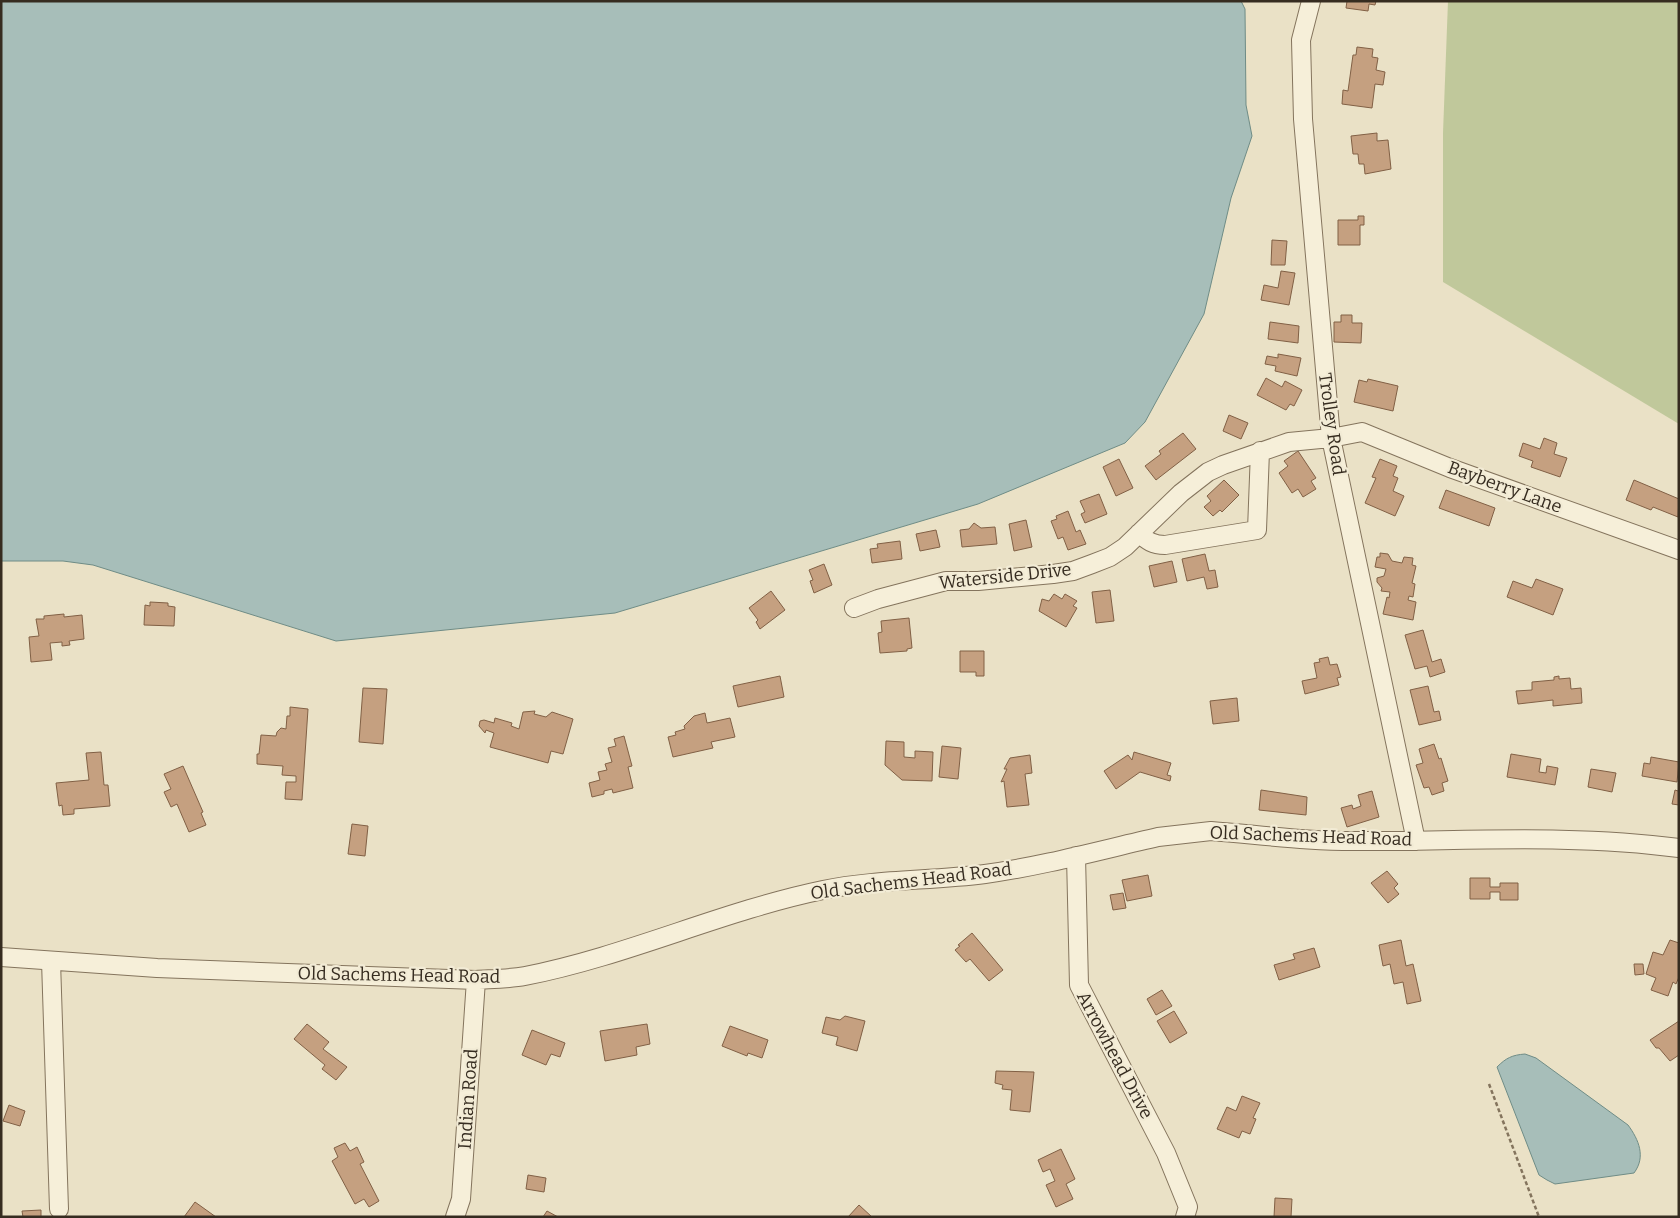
<svg xmlns="http://www.w3.org/2000/svg" width="1680" height="1218" viewBox="0 0 1680 1218" font-family="Bitter,serif">
<style>
.green{fill:#c0c89b}
.water{fill:#a7beb9;stroke:#6f8c86}
.building{fill:#c5a080;stroke:#816045}
.lines{fill:none;stroke-linecap:round;stroke-linejoin:round}
.minor-casing{stroke:#84745d;stroke-width:20}
.path{stroke:#84745d;stroke-width:2.5;stroke-dasharray:4 2.5;stroke-linecap:butt}
.minor{stroke:#f6efd9;stroke-width:18}
.labels{text-anchor:middle;stroke-width:4.5;stroke-linejoin:round;paint-order:stroke}
.street-label{font-size:18px;fill:#362c20;stroke:#f2ebd5}
</style>
<rect width="100%" height="100%" fill="#eae1c6"/>
<path class="green" d="M1448,1H1679V424L1443,282V133Z"/>
<path class="water" d="M1,1H1241L1245,9L1246,105L1252,136L1231,198L1204,314L1145,422L1125,443L978,504L615,613L336,641L93,565L63,561H1Z
M1525,1054L1536,1058L1628,1125C1639,1140 1646,1157 1634,1173L1555,1184L1547,1180L1539,1175L1497,1067C1506,1058 1512,1055 1525,1054Z"/>
<path class="building" d="M1347,1H1376L1375,5L1369,4L1368,11L1346,8Z
M1357,47L1373,49L1372,57L1378,58L1376,70L1385,72L1383,85L1375,84L1372,108L1342,104L1343,90L1348,91L1353,55H1356Z
M1377,133V141L1388,140L1391,169L1365,174L1364,164H1359L1358,154H1353L1351,136Z
M1358,216H1364V225H1360V245H1338V220H1358Z
M1272,240L1287,241L1285,265H1271Z
M1281,271L1295,273L1289,305L1261,300L1264,285L1278,288Z
M1341,315H1352V323H1362L1361,343L1334,342V322H1341Z
M1270,322L1299,326L1298,343L1268,339Z
M1278,354L1301,358L1297,376L1275,371L1276,366L1265,364L1267,356L1278,358Z
M1266,378L1282,387L1285,381L1302,390L1294,406L1290,404L1286,410L1257,395Z
M1368,379L1398,386L1393,411L1354,402L1359,380L1367,382Z
M1229,415L1248,423L1241,439L1223,431Z
M1183,433L1196,449L1156,480L1145,466L1161,454L1159,451Z
M1544,438L1557,443L1554,454L1567,458L1560,477L1531,467L1533,461L1519,456L1523,443L1540,449Z
M1298,451L1316,478L1311,481L1316,489L1303,497L1298,489L1292,493L1279,473L1288,466L1284,461Z
M1119,459L1133,488L1116,496L1103,467Z
M1380,459L1397,466L1393,476L1398,478L1393,491L1404,496L1395,516L1365,503L1376,478L1372,477Z
M1224,480L1239,495L1222,512L1220,510L1213,516L1204,507L1211,501L1207,496Z
M1634,480L1679,499L1678,517L1653,507L1651,510L1626,500Z
M1446,490L1495,508L1489,526L1439,508Z
M1099,494L1107,514L1085,523L1081,514L1085,512L1080,501Z
M1068,511L1076,532L1080,530L1086,544L1068,550L1063,537L1058,539L1051,521L1057,519L1056,516Z
M1026,520L1032,547L1014,551L1009,524Z
M974,523L981,528L995,527L997,544L962,547L960,530L969,529Z
M936,530L940,547L920,551L916,534Z
M900,541L902,559L872,563L870,549L878,548L877,544Z
M1380,553L1388,554L1392,561L1402,563L1404,557L1413,558L1412,565L1416,566L1412,583L1415,584L1413,597L1409,596L1408,600L1416,602L1413,620L1383,614L1387,597L1389,598L1390,592L1381,591L1382,588L1377,582V578L1384,576L1386,569L1375,567L1377,557H1380Z
M1205,554L1209,571L1215,570L1218,587L1207,589L1204,577L1187,581L1182,559Z
M1172,561L1177,582L1154,587L1149,566Z
M824,564L832,585L814,593L810,581L813,580L809,570Z
M1536,579L1563,589L1553,615L1507,597L1513,581L1532,588Z
M1110,590L1114,621L1096,623L1092,592Z
M771,591L785,610L760,629L756,622L758,620L749,608Z
M1054,594L1062,599L1065,594L1077,601L1073,606L1077,608L1066,627L1039,611L1042,599L1049,601Z
M150,602L168,603V606L175,607L174,626L144,625L145,605L150,606Z
M64,614V617L82,615L84,639L69,641L70,645L62,646V642L50,643L52,660L31,662L29,637L39,636L36,619H44V616Z
M909,618L912,648L907,649V651L880,653L878,633L882,632L881,621Z
M1423,630L1432,662L1441,659L1445,672L1430,677L1427,666L1415,669L1405,635Z
M960,651H984V676H976V672H960Z
M1328,657L1330,665L1337,664L1341,677L1337,678L1339,685L1305,694L1302,681L1317,678L1314,663L1320,662L1319,659Z
M780,676L784,697L738,707L733,686Z
M1559,676V679L1570,678L1571,689L1581,688L1582,703L1553,706V700L1518,704L1516,691L1532,690V682L1554,680V677Z
M1428,686L1434,712L1439,711L1441,720L1419,725L1410,690Z
M363,688L387,689L383,744L359,742Z
M1237,698L1239,721L1213,724L1210,701Z
M290,707L308,709L302,800L285,799L286,782H296V776L282,775L283,766L257,764V754H259L261,735L276,736L277,732L281,728L286,729L287,716H290Z
M535,711L534,714L546,717L552,712L573,719L563,754L551,751L548,763L490,747L494,733L486,730L485,733L479,726L480,721L484,720L494,723L495,718L512,723L511,726L519,729L523,712Z
M705,713L707,723L730,718L735,737L711,742L713,748L673,757L668,737L676,735L675,732L685,729L684,726L694,716Z
M624,736L632,766L628,767L633,788L613,793L612,789L604,791V794L592,797L589,783L600,780L598,772L607,770L605,764L612,762L608,748L616,746L614,739Z
M886,741L904,742V757L915,758V751L933,752L932,781L902,780L885,765Z
M1434,744L1439,759L1441,758L1448,781L1442,783L1444,791L1432,795L1429,787L1424,788L1416,765L1423,763L1419,749Z
M942,746L961,748L958,779L939,777Z
M101,752L104,785H108L110,806L74,809V814L63,815L62,805L59,806L56,783L89,780L86,753Z
M1134,752L1171,763L1167,775L1171,776L1170,781L1140,772L1116,789L1104,771L1128,755L1132,760Z
M1511,754L1541,759L1539,772L1546,773L1547,766L1558,768L1555,785L1507,777Z
M1030,755L1032,773L1025,774L1029,805L1007,807L1004,781L1001,782L1007,769H1004L1010,758Z
M1651,757L1679,762L1677,782L1642,776L1644,763L1650,764Z
M183,766L203,812L201,813L206,825L189,832L177,804L171,807L164,792L171,789L164,774Z
M1591,769L1616,773L1612,792L1588,787Z
M1679,788V805L1672,804L1675,790L1678,791Z
M1261,790L1307,797L1306,815L1259,810Z
M1372,791L1379,817L1347,827L1341,808L1352,805L1353,809L1361,806L1358,795Z
M352,824L368,826L365,856L348,854Z
M1387,871L1398,884L1394,888L1399,894L1388,903L1371,883Z
M1148,875L1152,896L1127,901L1122,880Z
M1470,878H1490V887H1500V883H1518V900H1500V892H1490V899H1470Z
M1123,893L1126,908L1113,910L1110,895Z
M972,933L1003,970L989,981L970,959L966,962L955,950L960,946L958,945Z
M1401,940L1406,966L1413,964L1421,1001L1407,1004L1403,982L1394,984L1390,964L1383,966L1379,945Z
M1670,940L1679,943V977L1676,984L1673,982L1668,996L1651,990L1656,978L1646,974L1653,952L1663,955Z
M1314,948L1320,967L1279,980L1274,965L1295,959L1293,954Z
M1634,964H1643L1644,974L1635,975Z
M1162,990L1172,1006L1156,1015L1147,999Z
M1174,1011L1187,1033L1170,1043L1157,1021Z
M845,1016L865,1021L857,1051L836,1045L838,1037L822,1033L826,1017L840,1020Z
M1679,1021V1055L1670,1061L1659,1048H1656L1650,1040Z
M307,1024L329,1042L323,1049L347,1067L336,1080L322,1069L325,1065L294,1039Z
M647,1024L650,1044L636,1047L637,1055L605,1061L600,1031Z
M730,1026L768,1040L762,1058L748,1053L747,1056L722,1046Z
M532,1030L565,1043L560,1057L551,1054L546,1065L522,1055Z
M996,1071L1034,1072L1030,1112L1010,1110L1012,1090L1002,1089L1003,1085L995,1083Z
M1242,1096L1260,1103L1253,1118L1256,1119L1250,1134L1242,1131L1239,1138L1217,1129L1227,1107L1236,1111Z
M9,1105L25,1111L20,1126L3,1121Z
M345,1143L350,1151L357,1147L364,1162L360,1164L379,1201L369,1207L364,1199L355,1204L332,1161L338,1157L334,1148Z
M1061,1149L1075,1179L1066,1184L1073,1199L1056,1207L1046,1185L1055,1181L1050,1169L1043,1172L1038,1160Z
M528,1175L546,1178L544,1192L526,1189Z
M1275,1198L1292,1199L1291,1217H1274Z
M195,1202L216,1217H184Z
M859,1205L872,1217H848Z
M41,1210V1217H23L22,1211Z
M547,1211L558,1217H543Z"/>
<g class="lines">
<defs>
<path id="minor" d="M1311,1L1301,40L1303,119L1331,438L1416,841
M1139,533C1147,541 1153,545 1165,545L1257,530L1260,451
M854,608L878,599L946,581H978L1053,574L1073,571L1092,564L1110,557L1125,547L1181,493L1208,472L1223,465L1289,442L1331,438L1362,432L1450,468L1679,550
M1076,856L1079,985L1166,1153L1188,1207L1185,1217
M1,957L157,968L476,980C492,979 509,979 525,976C627,956 722,911 823,890C876,879 931,881 985,874C1043,866 1101,850 1158,837L1211,831C1262,835 1312,842 1363,841C1468,841 1574,834 1679,848
M51,961L59,1209
M455,1217L461,1199L476,980"/>
</defs>
<use href="#minor" class="minor-casing"/>
<path class="path" d="M1489,1084L1539,1217"/>
<use href="#minor" class="minor"/>
</g>
<g class="labels">
<g class="street-label">
<text transform="translate(1332 424) rotate(82)" y="6">Trolley Road</text>
<text transform="translate(1505 487) rotate(20)" y="6">Bayberry Lane</text>
<text transform="translate(1005 576) rotate(-6)" y="6">Waterside Drive</text>
<text transform="translate(1311 836) rotate(2)" y="6">Old Sachems Head Road</text>
<text transform="translate(911 881) rotate(-7)" y="6">Old Sachems Head Road</text>
<text transform="translate(399 975) rotate(1)" y="6">Old Sachems Head Road</text>
<text transform="translate(1115 1055) rotate(62)" y="6">Arrowhead Drive</text>
<text transform="translate(468 1099) rotate(-86)" y="6">Indian Road</text>
</g>
</g>
<rect width="1680" height="1218" fill="none" stroke="#362c20" stroke-width="5"/>
</svg>
